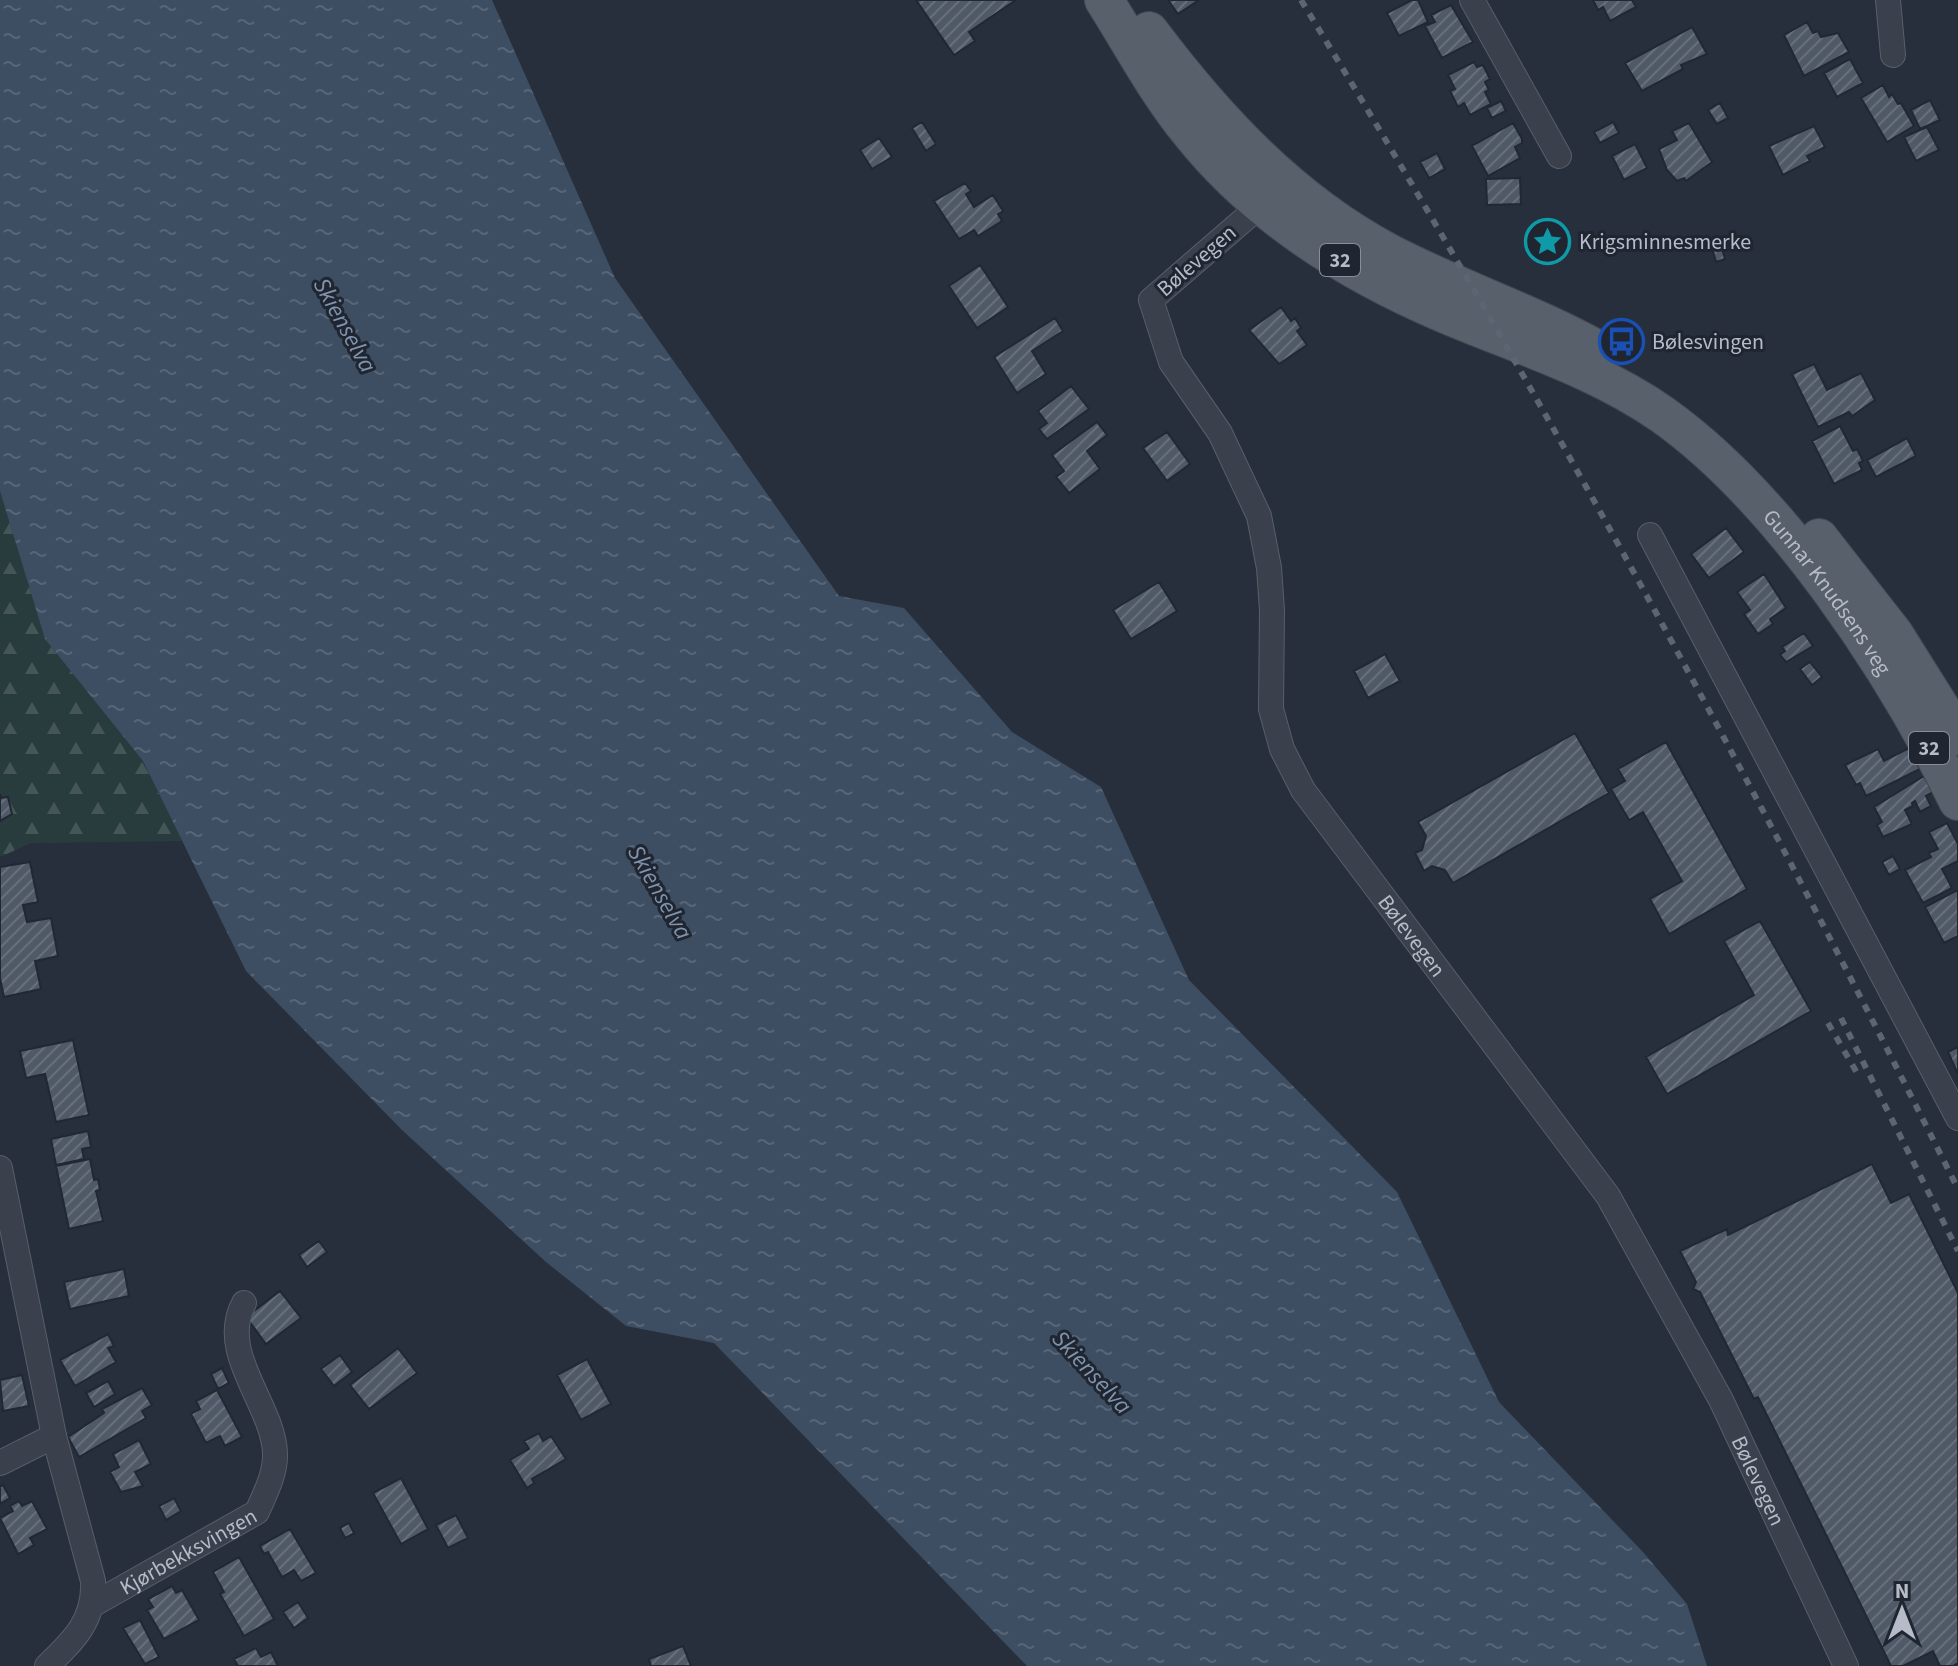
<svg xmlns="http://www.w3.org/2000/svg" width="1958" height="1666" viewBox="0 0 1958 1666" font-family="'Source Sans 3',sans-serif">
<style>
.forest{fill:url(#forest-firs)}
.water{fill:url(#water-ripples)}
.building{fill:url(#building-hatch);stroke:#212833;stroke-width:2}
.lines{fill:none;stroke-linecap:round;stroke-linejoin:round}
.street-casing{stroke:#585f6a;stroke-width:26}
.primary-casing{stroke:#434a55;stroke-width:40}
.street{stroke:#3a414c;stroke-width:24}
.primary{stroke:#58606c;stroke-width:38}
.rail{stroke:#5c6572;stroke-width:6;stroke-dasharray:8 8;stroke-linecap:butt}
.labels{text-anchor:middle;stroke-width:6;stroke-linejoin:round;paint-order:stroke}
.shield{fill:#1f2631;stroke:#898f9a;stroke-width:2}
.shield-label{font-size:20px;font-weight:bold;fill:#b6bcc7}
.poi-label{font-size:22px;fill:#b6bcc7;stroke:#1f2631;text-anchor:start}
.street-label{font-size:22px;fill:#b6bcc7;stroke:#1f2631}
.water-label{font-size:24px;font-style:italic;fill:#8093ab;stroke:#1f2631}
</style>
<defs>
<pattern id="forest-firs" width="22" height="20" patternUnits="userSpaceOnUse" patternTransform="scale(2)"><rect width="22" height="20" fill="#293c3d"/><path d="M5 1l3.5 6h-7zM16 11l3.5 6h-7z" fill="#465658"/></pattern>
<pattern id="water-ripples" width="26" height="14" patternUnits="userSpaceOnUse" patternTransform="scale(2)"><rect width="26" height="14" fill="#3d4d62"/><path d="M2 4q2-2 4 0t4 0M15 11q2-2 4 0t4 0" fill="none" stroke="#576577"/></pattern>
<pattern id="building-hatch" width="6" height="6" patternUnits="userSpaceOnUse" patternTransform="scale(2)"><rect width="6" height="6" fill="#505967"/><path d="M-1 1l2-2M0 6l6-6M5 7l2-2" fill="none" stroke="#676f7b"/></pattern>
</defs>
<rect width="100%" height="100%" fill="#262f3b"/>
<path class="forest" d="M0,491L45,639L143,761L182,841L31,843L0,857Z"/>
<path class="water" d="M0,0H492L615,278L839,596L904,608L1012,732L1101,787L1189,980L1397,1192L1499,1402L1643,1552L1687,1604L1707,1666H1027L714,1343L626,1326L546,1262L402,1130L246,971L143,761L45,639L0,491Z"/>
<path class="building" d="M916,0H1016L969,32L975,41L954,55Z
M1168,0H1199L1178,14Z
M1412,0H1418L1428,22L1399,36L1387,13Z
M1593,0H1632L1636,7L1610,21L1603,7L1598,10Z
M1451,5L1473,42L1442,58L1425,26L1435,22L1431,15Z
M1807,22L1813,33L1818,31L1821,37L1838,33L1849,52L1804,76L1784,35Z
M1692,27L1707,54L1681,65L1683,69L1642,91L1625,63Z
M1850,59L1863,83L1837,97L1824,73Z
M1474,62L1477,67L1483,65L1490,79L1485,82L1489,90L1485,92L1491,104L1470,115L1464,103L1458,107L1450,91L1455,89L1448,75Z
M1883,85L1889,97L1892,94L1898,104L1901,103L1914,126L1887,142L1861,98Z
M1930,100L1940,120L1920,129L1911,110Z
M1501,101L1506,111L1492,118L1487,108Z
M1720,103L1728,118L1717,124L1708,110Z
M922,122L936,144L926,151L912,128Z
M1613,122L1619,133L1600,143L1594,132Z
M1513,123L1522,139V143L1515,147L1520,158L1488,176L1472,146Z
M1689,123L1712,162L1686,181L1684,178L1677,181L1667,170L1659,149L1677,140L1672,131Z
M1814,126L1825,147L1807,156L1810,161L1783,175L1769,146Z
M1927,127L1939,150L1916,161L1904,137Z
M879,138L892,157L872,169L860,150Z
M1635,144L1647,168L1624,180L1612,156Z
M1437,153L1445,169L1429,178L1420,162Z
M1520,178L1521,204L1487,205L1486,179Z
M965,183L971,191L966,194L974,207L993,195L1003,211L998,214L1002,221L978,236L974,230L959,239L934,201Z
M1720,242L1725,259L1716,262L1711,244Z
M980,265L1008,307L977,328L949,286Z
M1281,307L1291,321L1295,318L1301,328L1297,331L1307,345L1279,364L1249,330Z
M1055,318L1063,331L1032,351L1046,374L1017,393L994,357Z
M1632,326L1642,333L1637,340L1627,334Z
M1814,364L1827,390L1861,373L1875,400L1852,416L1849,412L1818,427L1792,374Z
M1071,386L1089,409L1047,439L1039,429L1047,423L1038,411Z
M1097,422L1107,435L1087,451L1100,469L1069,493L1056,477L1064,471L1052,455Z
M1840,426L1853,451L1857,449L1863,461L1859,463L1862,470L1834,484L1812,441Z
M1167,432L1190,464L1167,481L1143,448Z
M1907,438L1916,456L1876,477L1867,460Z
M1726,528L1744,552L1709,578L1691,554Z
M1764,574L1786,608L1770,619L1773,624L1758,634L1744,614L1750,610L1737,592Z
M1159,582L1177,611L1131,639L1113,610Z
M1804,633L1813,646L1786,662L1780,655L1785,651L1782,647Z
M1385,654L1400,681L1368,698L1354,671Z
M1810,662L1822,677L1812,685L1800,669Z
M1575,733L1609,793L1453,883L1445,870L1432,866L1424,871L1415,853L1422,850L1426,836L1418,822Z
M1666,742L1747,889L1669,934L1650,899L1682,881L1643,812L1629,820L1611,789L1625,781L1618,769Z
M1909,748L1920,769L1866,796L1860,783L1856,785L1845,765L1878,749L1884,761Z
M1924,776L1933,792L1926,796L1931,806L1920,812L1915,801L1912,803L1913,806L1905,810L1912,824L1883,837L1877,825L1882,822L1874,807Z
M0,794L1,798L8,797L12,814L0,821Z
M1947,823L1958,844V861L1942,869L1952,888L1923,903L1905,870L1931,857L1929,853L1938,849L1929,832Z
M1893,856L1900,869L1889,875L1882,862Z
M30,862L38,902L23,905L27,922L51,918L58,956L35,961L41,989L4,997L0,978V867Z
M1958,890V936L1944,943L1925,907Z
M1760,921L1811,1011L1667,1094L1646,1057L1754,995L1724,941Z
M73,1040L89,1115L56,1122L45,1074L26,1078L20,1051Z
M1958,1047V1074L1948,1052Z
M88,1131L91,1147L82,1149L84,1159L56,1165L51,1139Z
M90,1159L94,1180L98,1179L100,1190L96,1191L103,1221L69,1229L56,1166Z
M1872,1164L1891,1203L1909,1194L1958,1293V1663L1953,1666H1940L1933,1651L1903,1666H1891L1758,1397L1754,1399L1700,1292L1693,1289L1696,1282L1680,1251L1727,1229L1728,1235Z
M319,1241L327,1252L307,1267L299,1255Z
M124,1269L129,1296L70,1309L64,1282Z
M280,1291L301,1318L266,1344L246,1317Z
M108,1334L114,1346L108,1348L116,1362L75,1386L60,1360Z
M398,1348L417,1373L369,1409L350,1385Z
M340,1355L352,1372L334,1386L321,1369Z
M587,1359L611,1404L581,1420L557,1375Z
M222,1368L229,1383L218,1389L211,1374Z
M22,1375L29,1406L3,1411L0,1380Z
M108,1381L115,1394L94,1407L86,1393Z
M142,1388L152,1405L142,1411L146,1418L79,1457L68,1437L104,1413L102,1409Z
M217,1390L242,1437L225,1446L220,1436L206,1443L191,1414L200,1409L196,1401Z
M539,1433L543,1441L551,1436L566,1459L532,1479L534,1483L527,1488L510,1460L529,1449L524,1441Z
M139,1440L151,1464L135,1472L143,1486L121,1492L110,1472L119,1467L113,1454Z
M401,1478L428,1529L401,1544L373,1493Z
M3,1485L10,1498L0,1504V1487Z
M174,1498L181,1511L166,1520L159,1506Z
M19,1501L22,1506L32,1501L47,1529L30,1538L34,1545L18,1554L0,1518L13,1511L10,1506Z
M456,1515L468,1538L448,1548L436,1525Z
M349,1523L354,1533L345,1538L340,1528Z
M290,1529L316,1573L301,1581L294,1570L282,1577L268,1552L264,1554L260,1546Z
M239,1557L274,1619L244,1636L220,1594L224,1592L213,1572Z
M172,1586L176,1593L182,1590L199,1620L164,1639L147,1610L153,1607L148,1599Z
M298,1602L308,1618L294,1628L283,1612Z
M140,1620L159,1657L145,1664L123,1628Z
M683,1646L691,1666H651L649,1659Z
M256,1648L261,1657L271,1652L278,1666H238L234,1659Z"/>
<g class="lines">
<defs>
<g id="street">
<path d="M1472,0L1559,156"/>
<path d="M1888,0L1893,55"/>
<path id="s1" d="M1270,197L1151,300L1171,362L1220,433L1259,516L1269,568L1272,610L1271,709L1282,749L1303,790L1608,1196L1721,1400L1846,1666"/>
<path d="M1650,535L1958,1118"/>
<path d="M0,1168L54,1436L93,1581C95,1620 74,1640 47,1666"/>
<path d="M0,1463L54,1436"/>
<path id="s2" d="M94,1604L257,1512C265,1494 276,1473 275,1453C273,1404 217,1353 244,1303"/>
</g>
<g id="primary">
<path id="s3" d="M1104,0C1132,44 1157,92 1190,132C1256,215 1347,272 1443,313C1518,345 1596,368 1663,415C1782,500 1894,670 1958,801"/>
<path d="M1149,31C1215,119 1291,201 1389,253C1458,289 1532,313 1600,351"/>
<path d="M1819,538L1894,634L1958,736"/>
</g>
</defs>
<use href="#street" class="street-casing"/>
<use href="#primary" class="primary-casing"/>
<use href="#street" class="street"/>
<use href="#primary" class="primary"/>
<path class="rail" d="M1301,0C1538,387 1755,784 1958,1189
M1841,1018L1958,1251
M1828,1023L1860,1078"/>
</g>
<defs>
<symbol id="sight-ring" viewBox="-11 -11 22 22"><circle r="9.5" fill="#1f2631" stroke="#0f9aa8" stroke-width="1.5"/><path d="M0-6L1.8-2.2L6-1.7L2.9 1.2L3.7 5.4L0 3.3L-3.7 5.4L-2.9 1.2L-6-1.7L-1.8-2.2Z" fill="#0f9aa8"/></symbol>
<symbol id="bus-ring" viewBox="-11 -11 22 22"><circle r="9.5" fill="#1f2631" stroke="#1a4fb4" stroke-width="1.5"/><path d="M-5-6H5V4H4V6H2V4H-2V6H-4V4H-5ZM-3.5-4V0h7V-4ZM-3.5 1.2v1.5H-2V1.2ZM2 1.2v1.5H3.5V1.2Z" fill="#1a4fb4"/></symbol>
</defs>
<g fill-rule="evenodd">
<use href="#sight-ring" x="1522" y="216" width="51" height="51"/>
<use href="#bus-ring" x="1596" y="316" width="51" height="51"/>
</g>
<g class="labels">
<g class="shield">
<rect x="1320" y="244" width="40" height="32" rx="6"/>
<rect x="1909" y="732" width="40" height="32" rx="6"/>
</g>
<g class="shield-label">
<text x="1340" y="267">32</text>
<text x="1929" y="755">32</text>
</g>
<g class="poi-label">
<text x="1579" y="249">Krigsminnesmerke</text>
<text x="1652" y="349">Bølesvingen</text>
</g>
<g class="street-label">
<text transform="translate(1196 260) rotate(-41)" y="8">Bølevegen</text>
<text dy="8" stroke="none"><textPath href="#s3" startOffset="958">Gunnar Knudsens veg</textPath></text>
<text dy="8" stroke="none"><textPath href="#s1" startOffset="864">Bølevegen</textPath></text>
<text dy="8" stroke="none"><textPath href="#s1" startOffset="1512">Bølevegen</textPath></text>
<text dy="8" stroke="none"><textPath href="#s2" startOffset="108">Kjørbekksvingen</textPath></text>
</g>
<g class="water-label">
<text transform="translate(345 325) rotate(61)" y="8">Skienselva</text>
<text transform="translate(660 892) rotate(60)" y="8">Skienselva</text>
<text transform="translate(1092 1372) rotate(47)" y="8">Skienselva</text>
</g>
</g>
<g transform="translate(1902 1610)" stroke="#1f2631" stroke-width="6" paint-order="stroke">
<path d="M0-6L14 30L0 20L-14 30Z" fill="#b6bcc7"/>
<text y="-12" font-size="22" font-weight="bold" text-anchor="middle" fill="#b6bcc7">N</text>
</g>
</svg>
